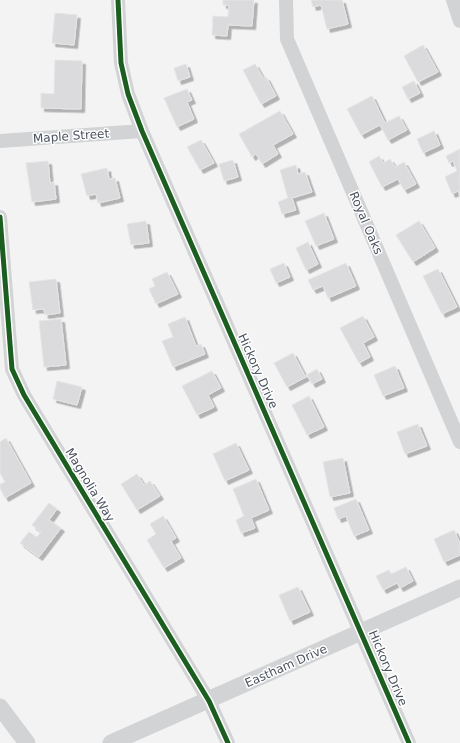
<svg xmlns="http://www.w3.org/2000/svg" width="460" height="743" viewBox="0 0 460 743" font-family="'DejaVu Sans',sans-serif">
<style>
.building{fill:#dbdbdd;stroke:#e5e5e6;filter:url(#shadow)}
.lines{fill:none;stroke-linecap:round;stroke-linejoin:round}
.minor{stroke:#d2d3d5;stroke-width:14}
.tertiary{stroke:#d2d3d5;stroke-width:17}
.cycleway-casing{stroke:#fff;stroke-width:8}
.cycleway{stroke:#1b5e20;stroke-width:5}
.labels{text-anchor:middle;stroke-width:3;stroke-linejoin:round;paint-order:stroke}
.street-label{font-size:12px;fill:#4b525f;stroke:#fff}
</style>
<defs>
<filter id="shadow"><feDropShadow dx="3.5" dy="3.5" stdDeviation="0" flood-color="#0004"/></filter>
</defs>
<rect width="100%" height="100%" fill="#f3f3f3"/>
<path class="building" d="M223,0H254L252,26L228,25L227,36L212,35L213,16L228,17L229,5H223Z
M311,0H342L348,24L327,29L321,5L313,7Z
M55,13L77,15L74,45L52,43Z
M423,45L438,72L418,82L404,56Z
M55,60L82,61L81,109L41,108V93L54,94Z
M186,64L190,77L178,81L174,68Z
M255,64L263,78L266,77L276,96L261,104L243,70Z
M414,81L420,93L408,99L402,87Z
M187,89L192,100L187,102L194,119L177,127L164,98Z
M372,96L385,123L399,116L407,130L388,140L380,125L361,135L347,109Z
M280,111L293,134L273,145L278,154L262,164L256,154L252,157L239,134Z
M434,131L440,145L423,153L417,139Z
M201,140L214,163L200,170L187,147Z
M460,149V196L458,191L452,194L445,177L457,171L453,161L449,163L446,156Z
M379,156L383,163L390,159L395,167L404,162L416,184L404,190L398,179L382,187L369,162Z
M233,160L238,177L224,181L219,164Z
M48,161L50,183L54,182L56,199L32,202L26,163Z
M296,165L298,174L305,172L312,192L292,198L296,210L282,214L278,202L288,198L280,170Z
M107,168L109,179L115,178L120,198L98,203L96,194L87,196L81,174Z
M324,213L334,239L316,246L305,221Z
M146,221L149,243L131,245L127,224Z
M419,221L435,248L413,262L396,235Z
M308,242L318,264L306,270L296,248Z
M284,263L290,277L276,283L270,269Z
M346,263L356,286L328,298L323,286L313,290L308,280Z
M438,269L457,307L442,314L423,276Z
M167,272L178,294L156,304L149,289L155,286L152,279Z
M56,279L60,313L45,315L44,309L33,310L29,282Z
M363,316L374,337L363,343L370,357L359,363L340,328Z
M185,317L196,346L201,344L205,354L173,367L162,341L173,337L168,324Z
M61,319L66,365L44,367L39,321Z
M293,353L305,376L317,369L322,379L312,384L308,376L287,387L274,363Z
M395,366L404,388L383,396L374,375Z
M212,371L221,388L208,395L214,407L197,415L182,386Z
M57,381L82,387L77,405L53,399Z
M309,396L324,427L307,435L292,405Z
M418,424L427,446L405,454L397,432Z
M6,438L31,483L5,498L0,488V484L5,482L0,473V442Z
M236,443L249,470L225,481L213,454Z
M343,458L350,493L330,497L323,462Z
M137,474L144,485L150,481L160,496L137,510L121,484Z
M256,479L269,510L251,518L255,528L241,533L236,520L244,516L233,489Z
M356,499L369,530L354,536L346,516L338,519L334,508Z
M49,503L57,509L49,520L61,528L39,557L20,543L29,532L37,537L41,532L32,525Z
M163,516L176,538L171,541L181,558L164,568L147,540L156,534L150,524Z
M454,530L460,543V555L444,562L434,539Z
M406,567L413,581L400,588L397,583L383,590L376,576L389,570L391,574Z
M298,587L310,612L290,621L279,595Z"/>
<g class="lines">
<path class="minor" d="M118,0L121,63L128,94L142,131L409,743
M286,0L287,39L460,442
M453,0L460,21
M0,141L142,131
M0,217L12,369L24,395L209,701L228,743"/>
<path class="tertiary" d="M0,707L27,743
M111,743L460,588"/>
<defs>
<path id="cycleway" d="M118,0L121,63L128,94L142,131L409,743
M0,217L12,369L24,395L209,701L228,743"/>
</defs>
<use href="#cycleway" class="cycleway-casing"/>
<use href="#cycleway" class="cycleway"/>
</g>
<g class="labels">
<g class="street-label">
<text transform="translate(71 136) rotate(-4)" y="4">Maple Street</text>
<text transform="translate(366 223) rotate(67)" y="4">Royal Oaks</text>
<text transform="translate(258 371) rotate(66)" y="4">Hickory Drive</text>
<text transform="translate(90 485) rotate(59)" y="4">Magnolia Way</text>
<text transform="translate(286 666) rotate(-24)" y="4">Eastham Drive</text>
<text transform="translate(388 668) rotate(67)" y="4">Hickory Drive</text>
</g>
</g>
</svg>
